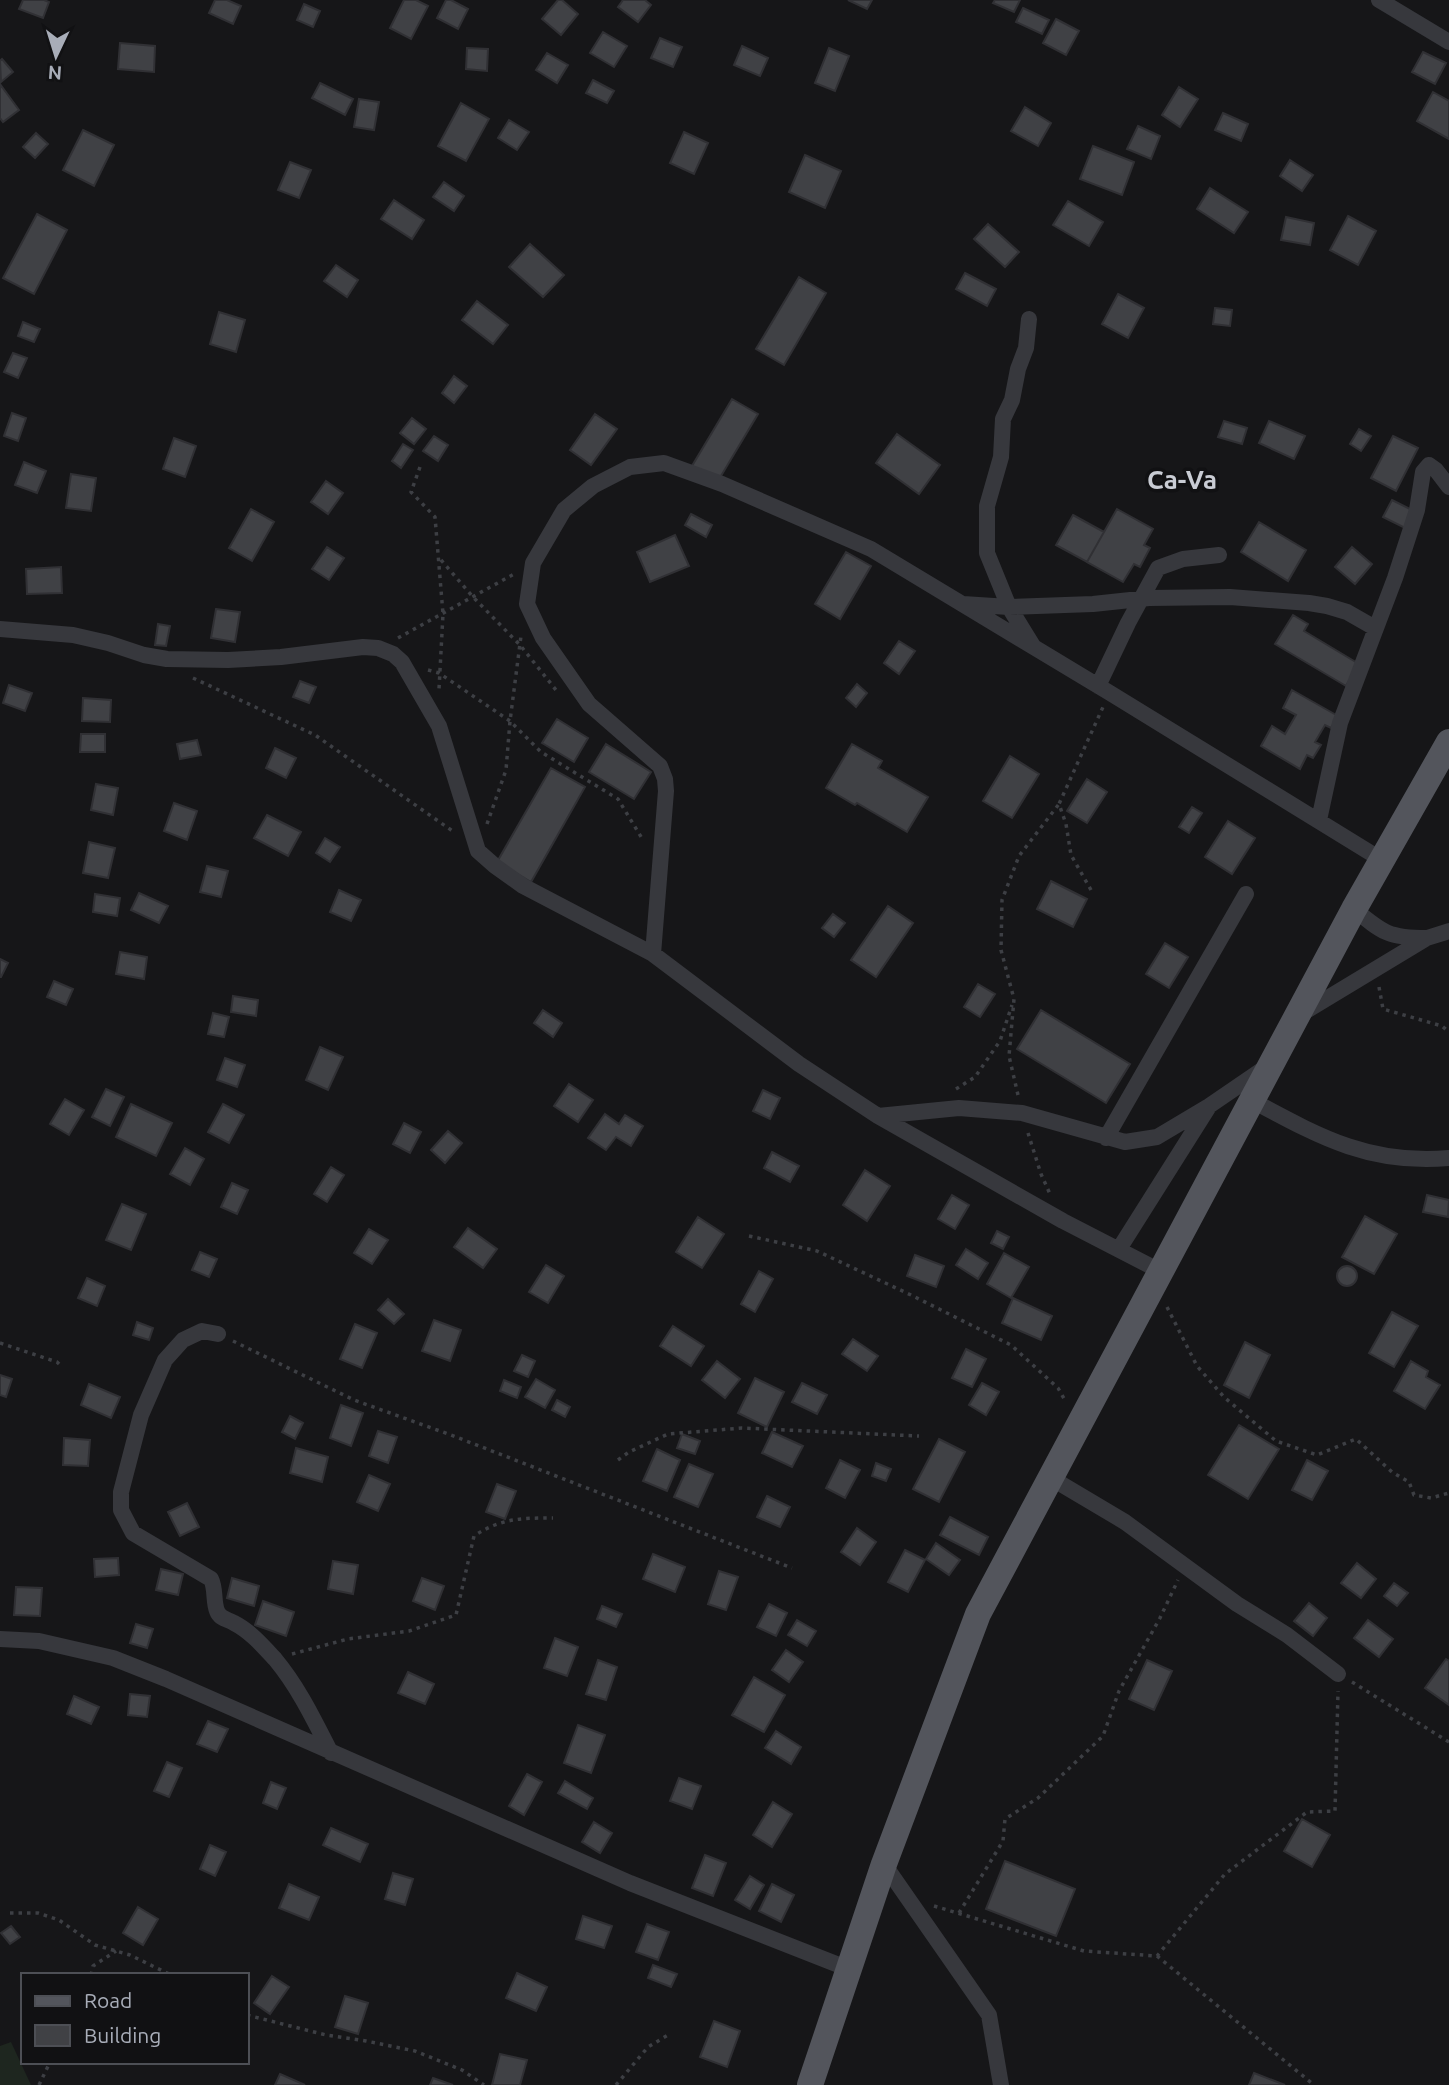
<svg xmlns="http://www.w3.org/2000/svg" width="1449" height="2085" viewBox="0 0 1449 2085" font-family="Ubuntu,sans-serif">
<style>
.green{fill:#1e261f}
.building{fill:#404145;stroke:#303034;stroke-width:2}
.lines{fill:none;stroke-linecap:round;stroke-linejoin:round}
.path{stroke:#3d3f44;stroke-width:3.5;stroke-dasharray:3.5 5;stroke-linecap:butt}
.minor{stroke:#37383d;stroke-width:16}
.primary{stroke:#53555c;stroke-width:26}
.labels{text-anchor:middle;stroke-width:7;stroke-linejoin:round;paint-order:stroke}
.district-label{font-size:26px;font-weight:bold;fill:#c9ccd4;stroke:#111113}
</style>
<rect width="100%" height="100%" fill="#161618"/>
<path class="green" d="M11,2042L31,2085H0V2046Z"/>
<path class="building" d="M23,0H44L49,2L43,18L19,9Z
M215,0H227L241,6L233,24L209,13Z
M404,0H416L428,6L411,39L390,28Z
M446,0H451L468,9L458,29L437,18Z
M558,0H562L578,14L561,35L542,19Z
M623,0H645L651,5L638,22L618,7Z
M848,0H872L867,9Z
M995,0H1020L1014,12L993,3Z
M304,4L320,11L313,27L297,20Z
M1023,8L1049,20L1042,34L1016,22Z
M1056,19L1079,31L1066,55L1043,43Z
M603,32L627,46L614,67L590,53Z
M660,38L682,47L673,67L651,58Z
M120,43L155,46L154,72L118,69Z
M742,46L768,58L760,76L734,65Z
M467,48L488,49L487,71L466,69Z
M829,48L849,56L835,91L815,83Z
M1423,52L1446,63L1435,84L1412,72Z
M547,53L568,65L557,83L536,70Z
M2,59L13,72L1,82L0,61Z
M593,80L614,91L607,103L586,93Z
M320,83L353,99L345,115L312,98Z
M0,84L19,110L3,122L0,118Z
M1179,87L1198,99L1180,127L1162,115Z
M1433,92L1449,101V139L1417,121Z
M359,99L379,102L374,130L354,127Z
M461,103L489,119L466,161L438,146Z
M1025,107L1051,123L1038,146L1011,131Z
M1223,113L1248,124L1241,141L1215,130Z
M509,120L529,132L517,150L498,138Z
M1138,126L1160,136L1151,159L1127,149Z
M83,130L114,145L94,186L63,170Z
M684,132L708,143L694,174L670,163Z
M36,133L48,144L35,158L23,147Z
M1093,146L1134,162L1122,195L1080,179Z
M805,155L841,171L825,208L789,192Z
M1290,160L1313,175L1302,191L1280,176Z
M290,162L311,170L299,198L278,190Z
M444,182L464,196L454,211L433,197Z
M1210,188L1248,212L1234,233L1197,209Z
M394,200L424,220L412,239L381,219Z
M1068,201L1103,222L1089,246L1053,225Z
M37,214L67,230L34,294L3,278Z
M1348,216L1376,231L1358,265L1330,250Z
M1286,217L1314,223L1310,245L1281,240Z
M988,224L1019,252L1005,267L974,239Z
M530,244L564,275L543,297L509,267Z
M336,265L358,280L347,297L324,281Z
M965,273L996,289L987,306L956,289Z
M799,277L826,293L784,365L756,349Z
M1118,294L1144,308L1128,338L1102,324Z
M477,301L508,325L493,344L462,320Z
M1215,308L1232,310L1230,326L1213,324Z
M219,312L245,320L236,352L210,344Z
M23,322L40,329L34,342L18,336Z
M13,353L27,358L18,378L4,372Z
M454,376L467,386L454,403L442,393Z
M732,399L758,414L718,481L692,466Z
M12,413L26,418L18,441L4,436Z
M595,414L617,429L591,465L570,450Z
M412,418L426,429L414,444L400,433Z
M1224,421L1247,428L1242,444L1218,437Z
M1269,421L1305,436L1294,459L1259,443Z
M1359,429L1371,436L1361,451L1350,444Z
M897,434L940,465L919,494L876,463Z
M434,436L448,445L438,461L423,451Z
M1393,436L1418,448L1396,491L1371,478Z
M174,438L196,446L185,477L163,469Z
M403,444L413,450L401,468L392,461Z
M24,462L46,471L37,493L15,485Z
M71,474L96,478L91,511L66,508Z
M326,481L343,493L328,514L311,502Z
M1392,500L1414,511L1405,528L1383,517Z
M251,509L274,522L252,561L229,548Z
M1117,509L1153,529L1144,545L1150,548L1140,567L1134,564L1123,582L1087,562Z
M691,514L712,525L706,537L685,525Z
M1073,515L1104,532L1087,562L1056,545Z
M1259,522L1306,550L1288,581L1241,552Z
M675,535L689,566L650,582L637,552Z
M327,547L344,558L329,580L312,569Z
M1352,547L1372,564L1355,584L1335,567Z
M846,552L871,566L840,619L815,604Z
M61,567L62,593L27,594L26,569Z
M216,609L240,612L235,642L211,638Z
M1293,615L1308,624L1304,631L1359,664L1346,686L1275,644Z
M158,624L170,626L166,646L155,645Z
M899,641L915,651L899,674L884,663Z
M300,681L316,687L309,703L293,697Z
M857,684L867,693L856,707L846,698Z
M9,685L32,693L25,711L3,703Z
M1292,690L1338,716L1331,728L1325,725L1315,742L1321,745L1313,758L1307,755L1300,769L1261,746L1272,726L1285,734L1296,715L1283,708Z
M83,698L111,700L110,722L82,721Z
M557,719L588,738L574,762L542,743Z
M81,734H105V752H80Z
M197,740L201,755L180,759L177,744Z
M606,744L651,772L634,799L589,772Z
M852,744L882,761L878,768L928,797L907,832L857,803L855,805L826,788Z
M275,748L296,758L286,778L266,768Z
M1010,756L1039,774L1012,818L983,801Z
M551,768L585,787L531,882L497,862Z
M1087,779L1107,792L1087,823L1067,811Z
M96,784L118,788L113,815L91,810Z
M174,803L197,811L187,840L164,831Z
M1192,807L1202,813L1189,833L1179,827Z
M267,815L301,832L288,856L254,838Z
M1228,821L1255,838L1232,874L1205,857Z
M325,838L340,847L330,862L316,853Z
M89,842L115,848L108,878L83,873Z
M207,866L228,871L221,897L200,892Z
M1051,881L1087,899L1073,927L1037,909Z
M339,890L361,900L351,921L330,912Z
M139,893L168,906L159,923L131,910Z
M95,894L120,898L117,916L93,912Z
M888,906L913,923L876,977L851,960Z
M833,914L845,923L834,937L822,928Z
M1165,943L1188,957L1169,988L1146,974Z
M120,952L147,957L144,979L116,974Z
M0,959L8,963L1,977H0Z
M54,981L73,989L66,1005L47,997Z
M978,984L995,994L980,1017L964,1007Z
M233,996L258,1000L256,1016L231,1012Z
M543,1010L562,1023L553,1037L534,1023Z
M1041,1010L1130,1064L1106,1103L1017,1049Z
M213,1013L229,1017L224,1037L208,1034Z
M320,1047L343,1057L328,1090L306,1080Z
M225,1058L245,1065L237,1087L217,1080Z
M569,1084L593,1100L578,1122L554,1106Z
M106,1089L124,1097L110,1126L92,1117Z
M763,1090L780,1098L770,1119L753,1111Z
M65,1099L84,1110L69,1135L50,1124Z
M131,1104L172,1123L156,1156L116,1137Z
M223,1104L244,1115L229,1143L208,1132Z
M605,1114L619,1124L625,1115L643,1126L631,1146L616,1137L606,1150L588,1138Z
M404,1123L421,1132L410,1153L393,1144Z
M448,1131L462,1143L445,1163L431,1150Z
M185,1148L204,1159L190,1185L170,1174Z
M772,1152L799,1166L790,1182L764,1168Z
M331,1167L344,1175L327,1202L314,1194Z
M865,1170L890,1186L867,1221L843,1205Z
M232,1183L248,1190L237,1214L221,1207Z
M952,1195L969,1205L955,1229L938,1219Z
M1427,1195L1449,1200L1448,1217L1423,1212Z
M122,1204L146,1214L131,1250L106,1240Z
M1365,1216L1397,1234L1374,1274L1342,1257Z
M698,1217L724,1234L702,1268L676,1252Z
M468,1228L497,1249L483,1268L454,1247Z
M369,1229L388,1240L372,1264L354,1253Z
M997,1231L1009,1237L1003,1249L991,1243Z
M966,1249L988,1263L978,1279L956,1265Z
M200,1252L217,1259L209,1277L192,1270Z
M1004,1253L1029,1267L1011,1298L987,1284Z
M915,1255L944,1266L936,1287L907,1276Z
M546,1265L564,1276L548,1303L529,1292Z
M1337 1276a10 10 0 1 1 20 0a10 10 0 1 1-20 0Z
M759,1271L773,1279L755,1312L741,1304Z
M87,1278L105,1286L97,1306L78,1298Z
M1013,1298L1052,1316L1041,1340L1002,1323Z
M388,1299L404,1314L394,1324L378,1310Z
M1392,1312L1418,1326L1394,1367L1369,1353Z
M434,1320L461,1330L450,1361L422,1351Z
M137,1322L153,1328L149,1340L133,1335Z
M355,1324L377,1333L362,1368L340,1359Z
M673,1326L704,1346L691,1366L660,1346Z
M853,1339L878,1356L867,1371L842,1354Z
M1245,1342L1270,1355L1249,1398L1224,1385Z
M966,1349L986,1359L972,1387L952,1378Z
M522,1355L535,1361L528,1377L514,1371Z
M717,1361L740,1379L725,1398L702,1380Z
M1411,1361L1428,1371L1426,1377L1440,1385L1425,1409L1394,1391Z
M0,1375L12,1379L6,1397L0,1395Z
M755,1378L784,1392L767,1427L738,1413Z
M536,1379L555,1390L545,1408L525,1397Z
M504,1380L521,1387L517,1398L500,1391Z
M802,1383L827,1395L817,1414L792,1402Z
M982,1383L999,1392L986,1415L969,1405Z
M89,1384L120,1397L111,1418L81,1405Z
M557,1400L570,1407L565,1417L552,1410Z
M341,1405L363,1413L351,1446L330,1438Z
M290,1416L303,1423L295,1439L282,1432Z
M1239,1425L1279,1449L1248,1499L1208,1475Z
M378,1431L397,1437L388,1463L369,1456Z
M772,1432L803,1446L792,1467L762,1453Z
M682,1434L700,1441L695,1454L677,1448Z
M64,1438L90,1440L88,1466L63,1465Z
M939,1439L965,1452L939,1502L913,1489Z
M296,1448L328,1457L322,1482L290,1473Z
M657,1449L680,1460L667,1491L643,1481Z
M840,1460L860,1470L845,1498L826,1488Z
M1307,1460L1328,1471L1312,1500L1292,1490Z
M876,1463L891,1469L886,1481L872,1476Z
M689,1464L713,1474L698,1507L674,1497Z
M369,1475L390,1484L378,1511L357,1502Z
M497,1484L516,1491L505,1519L486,1512Z
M767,1496L790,1507L780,1527L757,1517Z
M187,1503L199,1527L180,1536L168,1512Z
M950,1517L988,1537L979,1555L940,1535Z
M857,1528L876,1542L860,1565L841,1552Z
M936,1543L960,1560L949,1575L926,1559Z
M905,1550L925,1560L908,1592L888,1582Z
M653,1554L685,1567L675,1592L643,1579Z
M118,1558L119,1575L95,1577L94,1559Z
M333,1561L358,1565L353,1594L328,1589Z
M1357,1563L1376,1579L1361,1598L1341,1583Z
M161,1569L183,1574L178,1595L156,1590Z
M719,1571L738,1577L726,1610L708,1604Z
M232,1578L259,1586L254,1606L227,1598Z
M422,1578L444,1586L435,1610L413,1601Z
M1394,1583L1408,1593L1397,1606L1384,1596Z
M16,1587L42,1588L40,1616L14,1615Z
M263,1601L294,1612L286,1636L255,1625Z
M1309,1603L1327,1618L1313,1636L1294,1621Z
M769,1604L787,1613L776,1636L757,1627Z
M602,1606L622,1614L616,1627L597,1619Z
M797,1620L816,1631L807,1646L788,1635Z
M1368,1620L1393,1639L1379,1657L1354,1638Z
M136,1624L153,1629L147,1648L130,1643Z
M555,1638L578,1647L567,1676L544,1668Z
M786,1650L803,1662L789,1682L772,1670Z
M1446,1659L1449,1661V1705L1425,1688Z
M598,1660L617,1667L606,1700L586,1694Z
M1147,1660L1172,1671L1154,1710L1129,1699Z
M408,1672L434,1684L425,1704L398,1693Z
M754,1677L785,1695L764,1732L732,1715Z
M130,1694L150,1696L147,1717L128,1715Z
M74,1696L99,1707L91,1724L67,1714Z
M208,1721L228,1729L217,1752L197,1744Z
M578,1725L605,1735L591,1773L564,1763Z
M776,1731L801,1747L791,1764L765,1748Z
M167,1762L182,1768L169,1797L154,1791Z
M527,1774L542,1782L524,1815L509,1806Z
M679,1778L701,1786L692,1809L670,1801Z
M565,1781L593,1798L587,1809L558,1793Z
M271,1782L286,1788L277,1809L263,1803Z
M773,1802L792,1814L772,1847L753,1835Z
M1302,1819L1330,1835L1312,1867L1284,1851Z
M594,1822L612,1833L600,1853L582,1842Z
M331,1828L368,1844L360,1862L323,1845Z
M210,1845L226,1852L215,1876L200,1869Z
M705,1855L726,1863L713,1896L692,1888Z
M1005,1861L1075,1889L1056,1936L986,1909Z
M393,1873L413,1879L405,1905L385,1899Z
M750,1876L764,1885L750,1909L735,1900Z
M289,1884L319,1897L309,1920L279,1908Z
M772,1884L794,1895L781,1922L759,1911Z
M138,1907L158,1919L143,1945L123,1933Z
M583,1916L612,1926L604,1948L576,1939Z
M647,1924L669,1932L658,1960L636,1952Z
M11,1926L20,1937L10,1944L1,1933Z
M653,1965L677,1974L671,1987L648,1978Z
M517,1973L547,1987L536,2011L506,1998Z
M272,1976L289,1987L270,2014L254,2003Z
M345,1996L368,2003L358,2034L335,2027Z
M714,2021L740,2031L727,2067L700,2057Z
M500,2054L527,2060L520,2085H492Z
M1254,2073L1285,2085H1249Z
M280,2074L305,2085H275Z
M433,2078L453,2085H430Z"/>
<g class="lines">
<path class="path" d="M420,467L411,492L435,517L443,614L439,689
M441,560L473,597L520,645L556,690
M398,638L514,574
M428,670L439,673L510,721L541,752L618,799L643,840
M193,678L315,735L454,832
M487,824L506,770L510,721L521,636
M1091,890L1071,855L1066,824L1059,804L1103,707
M1379,987L1383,1009L1442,1026L1449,1032
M956,1089L975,1077L1000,1041L1012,1005
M1018,1095L1009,1056L1014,999L1001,950L1002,900L1019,856L1059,804
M1028,1133L1041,1174L1050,1194
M749,1236L817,1251L911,1295L1011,1345L1058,1388L1066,1402
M1167,1307L1197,1366L1224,1397L1276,1441L1317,1455L1356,1439L1392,1472L1409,1482L1414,1495L1431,1498L1449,1493
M233,1341L354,1400L451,1435L792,1568
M0,1343L57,1362L62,1367
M618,1460L629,1452L668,1434L742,1428L919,1436
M292,1654L348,1639L409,1631L456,1615L474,1536C501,1518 522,1518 553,1518
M1352,1682L1449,1742
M934,1906L1084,1951L1157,1956L1225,1874L1307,1812L1335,1811L1338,1691
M10,1913H38L59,1920L95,1945L130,1955L171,1975
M959,1913L1003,1841L1005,1819L1038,1798L1103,1736L1119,1691L1160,1618L1178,1580
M1157,1956L1314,2085
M91,1975L93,1966L116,1951
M247,2015L326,2035L366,2041L415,2051L462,2070L484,2085
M39,2085L50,2062
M616,2085L648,2047L668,2035"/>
<path class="minor" d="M1379,0L1449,42
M1029,319L1026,348L1018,369L1012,400L1003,419L1001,457L987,506V553L1009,607L1033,646
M963,604L1009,607L1093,604L1149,598L1230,597L1309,603L1327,606L1347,612L1375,628
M0,629L73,635L108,643L144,655L167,659L228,660L281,657L363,647L378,648L393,654L402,662L439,726L478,851L495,866L523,886L653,954L799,1064L878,1116L1063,1221L1162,1272
M1098,686L1128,623L1158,568L1183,559L1219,555
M1319,820L1340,723L1395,578L1417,510L1423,472L1429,465L1436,470L1449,487
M1354,909C1383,933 1389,938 1427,938
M653,954L666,791L665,779L660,766L589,704L543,638L527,604L533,563L564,510L593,486L630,467L664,463L722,484L871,549L1110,693L1382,860
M1301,1014L1427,938L1449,931
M1253,1101C1320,1137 1370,1165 1449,1158
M878,1116L959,1108L1022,1113L1125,1142L1157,1137L1209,1106L1266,1067
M1106,1138L1246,894
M1119,1249L1208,1108
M218,1334L202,1331L183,1340L165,1360L141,1415L121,1492V1510L133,1533L211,1579C216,1589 213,1601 217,1611C220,1619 227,1619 234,1623C250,1631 263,1646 275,1659C299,1688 314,1720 331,1753
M1051,1478L1125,1522L1237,1604L1287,1635L1338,1674
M0,1639L39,1641L113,1658L166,1679L630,1883L849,1969
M884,1864L989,2015L1001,2085"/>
<path class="primary" d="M810,2085L884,1864L978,1614L1354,909L1449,742"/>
</g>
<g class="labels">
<g class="district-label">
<text x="1182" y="489">Ca-Va</text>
</g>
</g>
<rect x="21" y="1973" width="228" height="91" fill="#111113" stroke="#4d4f55" stroke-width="2"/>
<rect x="35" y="1996" width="35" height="10" fill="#53555c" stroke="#4d4f55" stroke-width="2"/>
<text x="84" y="2008" font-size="21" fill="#a8adb8">Road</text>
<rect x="35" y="2025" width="35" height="21" fill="#404145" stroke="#4d4f55" stroke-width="2"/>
<text x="84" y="2043" font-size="21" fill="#a8adb8">Building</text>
<g transform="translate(56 56) rotate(184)" stroke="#111113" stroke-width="5" paint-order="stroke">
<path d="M0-5L12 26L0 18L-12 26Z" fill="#a8adb8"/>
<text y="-10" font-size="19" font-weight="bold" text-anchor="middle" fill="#a8adb8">N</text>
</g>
</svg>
